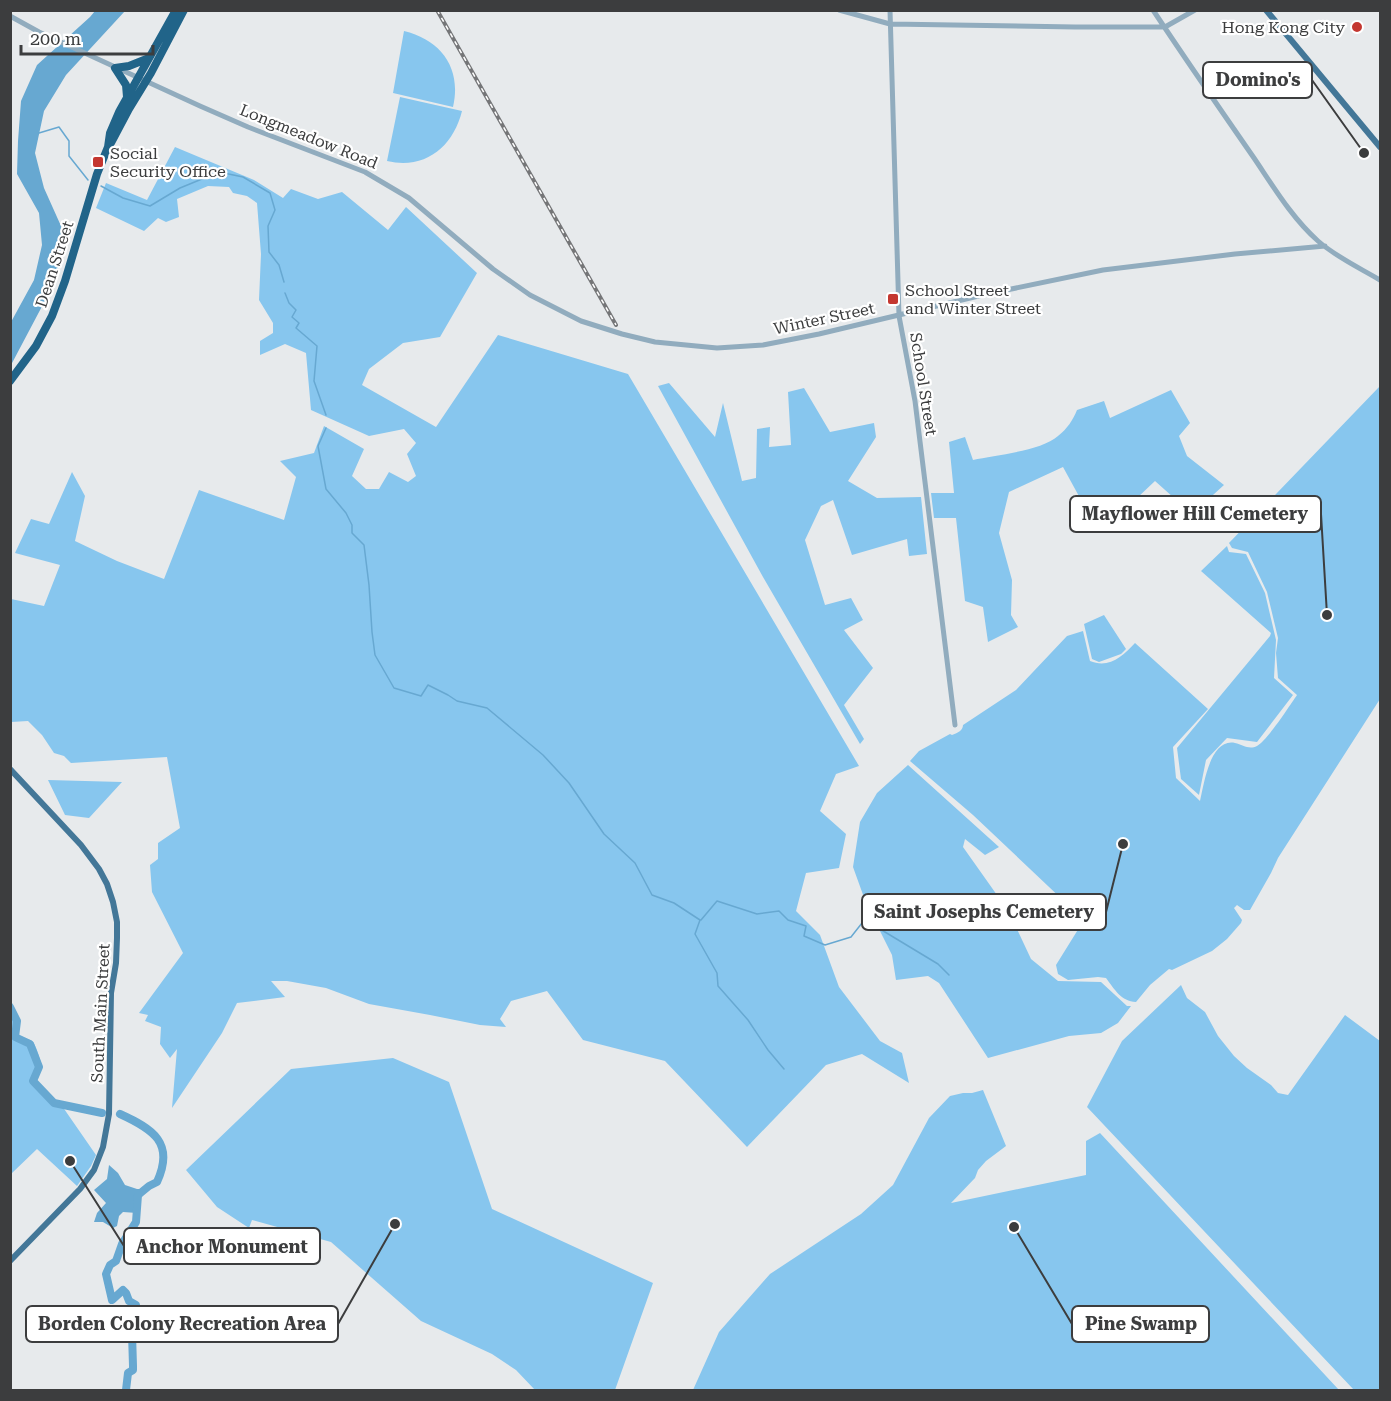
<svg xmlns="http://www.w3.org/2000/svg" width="1391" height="1401" viewBox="0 0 1391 1401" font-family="'Roboto Serif',serif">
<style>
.green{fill:#87c6ee}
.water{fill:#67a8d1}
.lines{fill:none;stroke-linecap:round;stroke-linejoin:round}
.stream{stroke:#67a8d1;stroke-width:1.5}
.river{stroke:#67a8d1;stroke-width:8}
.minor{stroke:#91acbe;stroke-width:5}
.major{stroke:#437798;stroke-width:6}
.highway{stroke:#216489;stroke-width:8}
.rail-casing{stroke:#757678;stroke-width:4}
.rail{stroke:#fff;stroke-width:1.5;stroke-dasharray:4.5;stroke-linecap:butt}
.poi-dot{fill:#c43730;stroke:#fff;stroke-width:2}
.labels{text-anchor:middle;stroke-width:4.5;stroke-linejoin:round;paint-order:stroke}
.poi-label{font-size:16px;fill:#3c3d3e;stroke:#fff;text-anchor:start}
.street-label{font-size:16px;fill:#3c3d3e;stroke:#fff}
.leader{fill:none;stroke:#3c3d3e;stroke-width:2}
.callout-dot{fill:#3c3d3e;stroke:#fff;stroke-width:2}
.callout{fill:#fff;stroke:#3c3d3e;stroke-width:2}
.callout-label{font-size:18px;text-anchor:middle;font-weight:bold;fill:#3c3d3e}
</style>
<rect width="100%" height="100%" fill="#e7eaec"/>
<path class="green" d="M404,31C441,40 462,68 453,107L393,93Z
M400,97L462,111C453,147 425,170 387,161Z
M175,147L254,180L283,198L291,189L318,199L342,192L388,230L406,207L477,273L440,337L403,343L369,369L362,385L436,427L498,335L628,374L859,766L836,774L820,811L846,834L839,868L806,873L796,911L820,935L839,987L880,1041L902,1053L909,1083L862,1054L826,1065L747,1147L665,1061L583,1040L547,991L511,1001L500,1019L506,1027L480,1025L430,1015L369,1004L326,988L287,981H271L285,997L237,1003L222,1033L172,1108L177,1049L170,1058L160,1044L161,1027L145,1021L148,1015L139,1013L183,953L152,892L150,865L158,859V843L180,828L167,757L71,763L64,756L54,753L42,735L28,721L11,722V599L44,606L60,565L15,553L31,519L49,524L72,472L85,496L75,541L117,561L164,579L199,490L284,520L296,477L280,461L314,453L324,426L364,449L352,476L366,489H379L389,472L408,482L416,476L407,454L416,443L404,429L369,436L311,410L306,353L285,344L260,355V341L273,333V323L259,300L261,254L257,203L247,196L233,193L229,187L208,186L177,199L179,217L166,222L158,218L144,231L96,208L106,183L147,200Z
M669,383L715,437L723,403L742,481L756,478L757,429L770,427L769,447L791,445L788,392L804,388L830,432L874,423L876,437L848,481L877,498L921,497L927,554L909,556L907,539L852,555L833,500L821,506L805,540L825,605L851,598L863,620L844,630L873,668L844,705L864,739L860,744L763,577L658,386Z
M1380,386V699L1278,858L1271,873L1250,910H1244L1237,905L1234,908L1242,920L1241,923L1227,939L1212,951L1172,970L1169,969L1150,985L1136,1002C1121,1001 1115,990 1106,978L1098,977L1068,980L1058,974L1056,965L1079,928L1085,921L973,815L910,761L919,751L950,734L952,735C957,733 963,731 963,725L1016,690L1067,636L1083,631L1090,661C1109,669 1123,656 1135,643L1208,709L1173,747L1176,778L1200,801C1204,784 1210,738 1235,743C1243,745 1249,750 1257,746C1267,741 1290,705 1297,695L1278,678L1276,653L1278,638L1267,592L1248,552L1232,548L1229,543Z
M1171,390L1190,423L1179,436L1187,456L1224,485L1192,514L1155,481L1137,498L1141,514L1159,521L1157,531L1092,520L1063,467L1009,492L999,533L1012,580L1011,615L1018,627L988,642L983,607L965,601L956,518H934L931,493H954L949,442L965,437L973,460C996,455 1041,451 1058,436C1067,429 1073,420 1077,410L1104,401L1110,418Z
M1227,546L1229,552L1246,554L1265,593L1276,640L1274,678L1293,695L1257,742L1227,738L1206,760L1199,795L1181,779L1177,748L1270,636L1271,633L1201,571Z
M1104,615L1126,649L1121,654L1099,662L1092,659L1084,624Z
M908,765L999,847L985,855L965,839L963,847L1009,912L1031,959L1058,981L1101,982L1127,1006H1131L1118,1023L1101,1033L1069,1036L988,1058L939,983L928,976L896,980L892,955L866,903L853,867L860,822L877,793Z
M48,780L122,782L89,818L65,815Z
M1181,985L1187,998L1205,1012L1218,1036L1234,1056L1247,1068L1271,1085L1278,1093L1288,1095L1345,1015L1380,1041V1390H1354L1087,1107L1122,1041Z
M10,1012L16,1015L15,1034L17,1036C21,1037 29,1039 32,1041C36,1044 41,1062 42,1067L35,1078C37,1084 41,1085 45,1090C50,1097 51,1102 60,1103L96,1155L91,1166L77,1186L37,1149L11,1174Z
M393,1058L449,1082L492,1209L653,1283L615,1390H535L516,1370L492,1354L421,1321L331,1242L252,1220L249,1228L217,1207L186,1170L291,1069Z
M983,1090L1006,1146L986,1161L978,1170L975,1178L951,1203L1086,1175V1141L1100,1133L1339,1390H693L719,1332L770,1274L861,1214L893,1185L929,1118L950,1096L963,1093H972Z"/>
<path class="water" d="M95,11H125L66,75L44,111L35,153L44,188L61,226L63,253L48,295L11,365V322L34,280L42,245L39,213L17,174L18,141L21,101L37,65L90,17Z
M109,1165L118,1173L125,1185L137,1189H145L147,1191L139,1200L137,1213L123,1212L119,1216L117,1226L113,1228L103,1222H94L97,1213L106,1203L94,1190L107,1179Z"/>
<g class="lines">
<path class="stream" d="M39,133L59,127L69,141V156L88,180
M101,186L123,198L150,206L180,188L219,172L243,177L270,193L275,210L268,226L269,252L279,265L284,282
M285,293L289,303L296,310L292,317L299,323L296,328L317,346L314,381L326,415
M326,428L318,446L326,489L346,513L352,525V533L364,545L369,585L372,632L375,655L394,688L421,696L428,685L448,695L457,701L487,708L543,755L569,783L604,834L635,863L652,895L674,903L700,920L695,934L717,973L718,986L748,1020L768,1050L784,1069
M701,920L717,901L757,914L779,911L788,920L806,926L804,936L825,945L851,937L862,923
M874,922L880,929L938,964L949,975"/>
<path class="river" d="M10,1007L17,1021L15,1037L30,1044L39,1067L33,1081L54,1103L102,1113
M120,1114C153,1129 175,1143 157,1182L149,1186L138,1195L136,1222L122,1244L116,1261L110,1265L106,1274L112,1300L123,1290L126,1293L129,1301L136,1305L138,1330L132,1333L133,1366V1370L128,1373L126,1390"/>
<path class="minor" d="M839,10L890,24L1075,27H1165L1195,10
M890,10L899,316L915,401L955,725
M1153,10C1186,60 1220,109 1254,158C1273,186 1292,218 1318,241C1336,257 1360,268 1380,280
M10,16L39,32L200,106L248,127L365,172L409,198L493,269L530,295L581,321L622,334L655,342L717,348L763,345L819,334L987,294L1103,270L1235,254L1325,246"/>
<path class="major" d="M1266,10L1380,147
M10,769L81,845L99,869L107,884L113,902L117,922V938L116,963L111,993L109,1114L103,1147L94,1170L80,1189L10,1261"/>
<path class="highway" d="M127,97L126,85L115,68L129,66L149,58
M111,143L129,109L151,73L184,10
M10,381L36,346L52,316L65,281L97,174L108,147L110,133L119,112L176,10"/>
<defs>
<path id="rail" d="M437,10L616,325"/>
</defs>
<use href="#rail" class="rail-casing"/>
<use href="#rail" class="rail"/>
</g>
<g class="poi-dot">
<circle cx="1357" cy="27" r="6"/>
<rect x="92" y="156" width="12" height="12" rx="3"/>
<rect x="887" y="293" width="12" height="12" rx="3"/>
</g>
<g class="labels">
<g class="poi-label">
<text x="1345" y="33" text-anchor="end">Hong Kong City</text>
<text x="110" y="159">Social<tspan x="110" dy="18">Security Office</tspan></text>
<text x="905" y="296">School Street<tspan x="905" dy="18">and Winter Street</tspan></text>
</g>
<g class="street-label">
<text transform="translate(309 136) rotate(22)" y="6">Longmeadow Road</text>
<text transform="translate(54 264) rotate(-72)" y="6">Dean Street</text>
<text transform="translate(824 318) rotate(-12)" y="6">Winter Street</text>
<text transform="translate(924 384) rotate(81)" y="6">School Street</text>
<text transform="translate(100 1013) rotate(-87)" y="6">South Main Street</text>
</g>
</g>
<path class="leader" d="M1364 153L1312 80M1327 615L1321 514M1123 844L1106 912M70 1161L124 1246M1014 1227L1072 1324M395 1224L338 1324"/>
<g class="callout-dot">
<circle cx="1364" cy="153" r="6"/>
<circle cx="1327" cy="615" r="6"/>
<circle cx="1123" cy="844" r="6"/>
<circle cx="70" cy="1161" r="6"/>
<circle cx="1014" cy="1227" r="6"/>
<circle cx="395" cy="1224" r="6"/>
</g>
<g class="callout">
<rect x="1203" y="62" width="109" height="36" rx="6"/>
<rect x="1070" y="496" width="251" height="36" rx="6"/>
<rect x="862" y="894" width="244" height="36" rx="6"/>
<rect x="124" y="1228" width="196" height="36" rx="6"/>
<rect x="1072" y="1306" width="137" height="36" rx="6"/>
<rect x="26" y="1306" width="312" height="36" rx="6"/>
</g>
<g class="callout-label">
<text x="1258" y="86">Domino's</text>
<text x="1195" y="520">Mayflower Hill Cemetery</text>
<text x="984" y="918">Saint Josephs Cemetery</text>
<text x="222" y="1253">Anchor Monument</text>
<text x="1141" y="1330">Pine Swamp</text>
<text x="182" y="1330">Borden Colony Recreation Area</text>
</g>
<rect width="1391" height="1401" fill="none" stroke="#3c3d3e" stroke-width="24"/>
<path d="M21 45v9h132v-9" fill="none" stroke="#3c3d3e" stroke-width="3"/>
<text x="30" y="45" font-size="18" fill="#3c3d3e" stroke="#ffffff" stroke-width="4.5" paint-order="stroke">200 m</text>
</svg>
